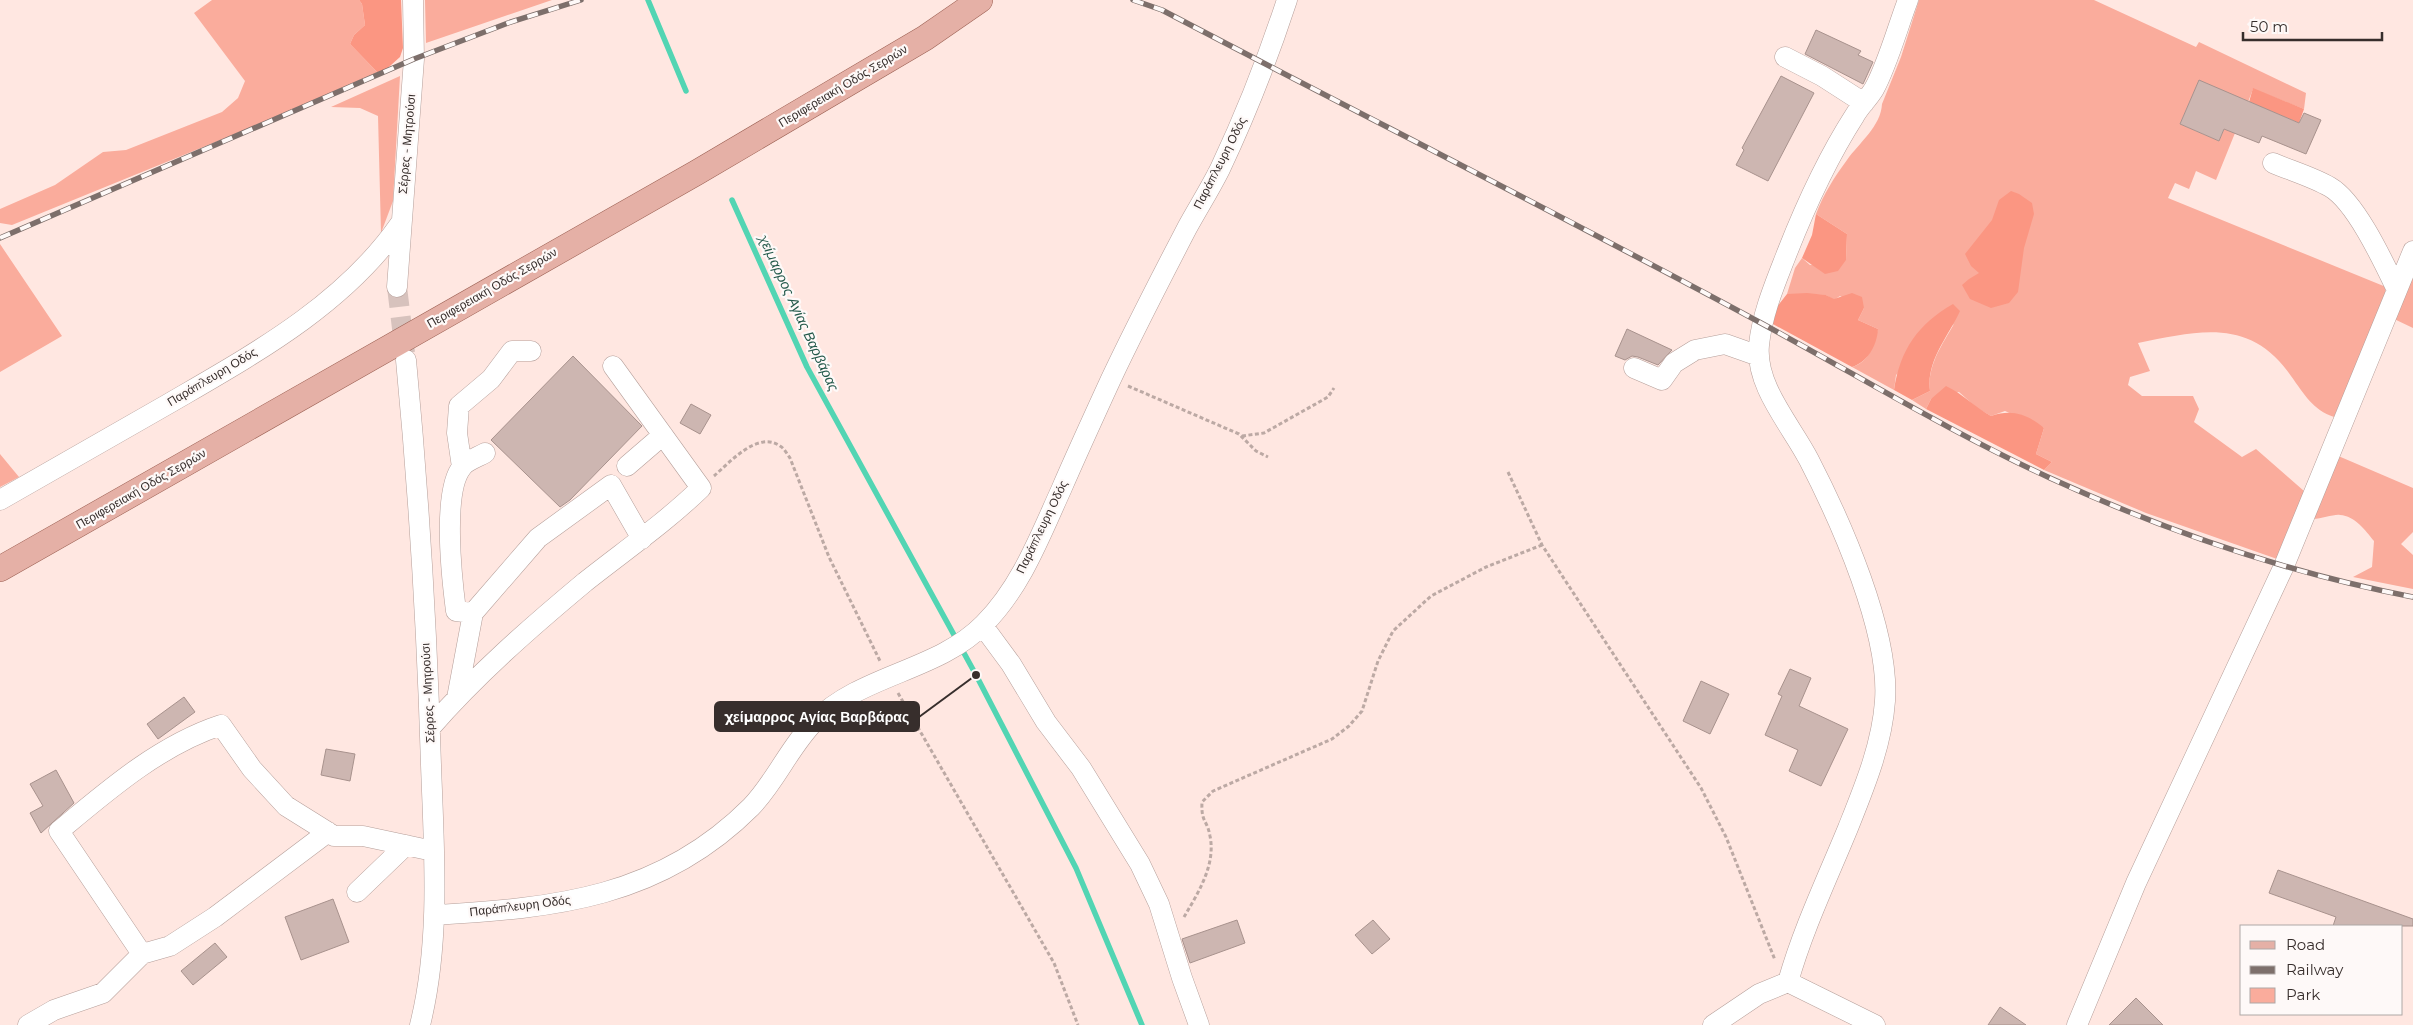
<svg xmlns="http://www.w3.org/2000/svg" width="2413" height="1025" viewBox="0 0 2413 1025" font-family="Montserrat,sans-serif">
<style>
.green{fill:#faac9c}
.forest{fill:#fb9682}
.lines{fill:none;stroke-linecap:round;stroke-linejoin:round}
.stream{stroke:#52d5b3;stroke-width:5.5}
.building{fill:#cdb6b1;stroke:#a8928d}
.minor-tunnel{stroke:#d7c2bd;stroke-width:20;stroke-dasharray:20 10;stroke-linecap:butt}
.minor-casing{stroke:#b59f9a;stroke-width:21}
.major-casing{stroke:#9c6154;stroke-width:26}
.path{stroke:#bca9a4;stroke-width:3;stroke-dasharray:4 2.5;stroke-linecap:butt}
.minor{stroke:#fff;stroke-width:20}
.major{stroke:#e5b0a6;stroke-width:25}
.rail-casing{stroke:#7d6f6b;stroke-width:5.5}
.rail{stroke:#fef9f8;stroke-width:4;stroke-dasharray:11;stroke-linecap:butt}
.labels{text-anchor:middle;stroke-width:4.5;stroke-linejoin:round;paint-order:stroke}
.street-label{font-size:12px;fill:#372e2c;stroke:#fef9f8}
.water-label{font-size:14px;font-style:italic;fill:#245a4b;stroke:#fef9f8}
.leader{fill:none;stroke:#372e2c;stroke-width:2}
.callout-dot{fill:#372e2c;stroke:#fef9f8;stroke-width:2}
.callout{fill:#372e2c;stroke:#372e2c;stroke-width:2}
.callout-label{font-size:14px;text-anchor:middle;font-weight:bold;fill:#fff}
</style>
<rect width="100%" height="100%" fill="#ffe7e1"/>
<path class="green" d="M212,0H359L362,4L365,25L354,35L350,44L380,75L12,225L0,223V209L55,185L103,152L126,150L222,112L238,98L245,81L194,13Z
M425,0H552L426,43Z
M1919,0H2094L2196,47L2199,42L2306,93L2304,109L2253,89L2248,102L2199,81L2180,124L2219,141L2224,129L2235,133L2216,180L2196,171L2189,189L2175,183L2168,198L2386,287L2384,300L2334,417C2313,410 2304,394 2291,376C2250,317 2199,331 2138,343L2150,371L2130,377L2128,385L2142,396H2193L2199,409L2194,422L2242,457L2256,449L2304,491L2280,560L2146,513L2044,470L2052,462L2036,454L2044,428L2005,411L1991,416L1977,408L1959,392L1931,399L1926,409L1912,400L1930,391C1927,366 1942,345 1954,324L1896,375L1894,390L1852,367C1870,362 1873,345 1878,329L1858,320L1864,308L1840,296L1834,300L1826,295L1787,294L1795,268L1802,258L1810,265L1846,260L1847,234L1816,214C1823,195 1835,176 1847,160C1859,143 1881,126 1882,104L1901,57Z
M400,76L393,201L381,233L378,116L360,108L331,107Z
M0,244L62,336L0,372Z
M2413,268V328L2392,318Z
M0,454L19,477L0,487Z
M2336,455L2413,488V532L2401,544L2413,555V589L2353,577L2372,567L2374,541C2365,530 2355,516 2340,515C2334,514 2322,519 2313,519Z"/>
<path class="forest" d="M359,0H401L403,48L400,57L380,75L350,44L354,35L365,25L362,4Z
M2253,88L2304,109L2299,123L2249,102Z
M2011,191L2019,194L2032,203L2034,214L2024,248L2018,292L2009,303L1991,308L1970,299L1962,285L1969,279L1979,273L1971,266L1965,254L1992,220L1999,200Z
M1816,214L1847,234L1846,260L1838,271L1825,274L1802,258L1812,235Z
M1807,293L1826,295L1834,299L1852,293L1862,297L1864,308L1858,320L1878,329C1877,345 1868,362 1852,367L1771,323L1773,312L1787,294Z
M1953,304L1960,311C1948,337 1926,361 1930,391L1912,400L1894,390C1900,350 1918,324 1953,304Z
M1946,386C1963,394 1975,407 1991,416C2012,409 2027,414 2044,428L2036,454L2052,462L2044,470L1926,409L1931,399Z"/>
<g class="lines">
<path class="stream" d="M648,0L686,91
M732,200L807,367L976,675L1076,868L1142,1025"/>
</g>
<path class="building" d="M1816,30L1861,51L1858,55L1873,62L1863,84L1805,54Z
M1781,76L1814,93L1768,181L1736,165L1744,150L1742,148Z
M2199,80L2299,123L2304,113L2321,120L2306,154L2262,136L2259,143L2224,129L2219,141L2180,124Z
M1627,329L1672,350L1658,365L1638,357L1632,356L1625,360L1615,356Z
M573,356L642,426L570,500L560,507L491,440Z
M691,404L711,415L700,434L680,423Z
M1790,669L1811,678L1799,706L1848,729L1821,786L1789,771L1798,750L1765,735L1782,696L1778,694Z
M1701,681L1729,694L1710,734L1683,721Z
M184,697L195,712L158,739L147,724Z
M326,749L355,754L350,781L321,775Z
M56,770L74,803L41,833L30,813L43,806L30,784Z
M2278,870L2413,919V926H2333L2336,917L2269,893Z
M333,899L349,942L301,960L285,917Z
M1237,920L1245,943L1190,963L1182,939Z
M1373,920L1390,939L1372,954L1355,935Z
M215,943L227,957L193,985L181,971Z
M2136,998L2163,1025H2109Z
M2000,1007L2026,1025H1988Z"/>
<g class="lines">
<path class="minor-tunnel" d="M397,287L405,353"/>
<defs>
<path id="minor" d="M1785,57L1822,76L1864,103
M2273,163C2292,171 2313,177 2330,187C2356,202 2384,263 2397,290
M397,287L414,59L413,0
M406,360C419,495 427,630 431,765C434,850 441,941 420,1025
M1634,368L1662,380L1674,363L1695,350L1725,344L1759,356
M485,453C478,457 466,461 462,467C442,491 452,580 456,611L473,613L538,538L611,485L642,539
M627,466L663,435
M462,467L457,433L459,406L491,379L512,351H531
M0,500C56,468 112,436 168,404C252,355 343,306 400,224
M983,626L1011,664L1046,722L1081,768L1140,864L1159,904L1182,978L1199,1025
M457,698L473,613
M430,728C476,675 531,627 585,582C624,551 665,523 701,488L613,366
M357,892L406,845
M434,915C555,908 660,898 751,807C776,781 790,746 815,721C862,674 938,671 984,624C1021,587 1040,536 1061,490C1077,453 1094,416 1111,379C1135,328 1161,278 1187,228C1198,208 1210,189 1220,169C1246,114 1268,58 1287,0
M142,954L59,831C108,790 160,745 221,725L252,769L286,806L334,836H363L433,851
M1788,982L1875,1025
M28,1025L54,1010L103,993L142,954L170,946L215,917L328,832
M1713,1025L1759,994L1788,982C1803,929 1827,879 1848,828C1864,788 1882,745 1885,701C1890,632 1841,522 1809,460C1791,425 1755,386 1759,345C1762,315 1774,286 1785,258C1804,209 1826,160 1855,115C1860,106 1868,99 1874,89C1887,66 1898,26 1908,0
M2077,1025L2136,883L2284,566L2413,251"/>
<path id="major" d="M0,569L696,173L925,38L980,0"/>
</defs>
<use href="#minor" class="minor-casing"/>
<use href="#major" class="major-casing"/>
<path class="path" d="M1128,386L1239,434L1256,451L1268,457
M1242,436L1264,433L1328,397L1334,388
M1508,472L1542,545L1701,788L1726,837L1775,960
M714,476C729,463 758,430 780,446C784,448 787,454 790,458L829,557L880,661
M898,693L1054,963L1078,1025
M1184,917C1198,893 1216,865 1210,836C1207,819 1201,823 1202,802L1213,791L1332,739L1349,726L1362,711L1378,661L1393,631L1431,596L1486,567L1542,545"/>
<use href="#minor" class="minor"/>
<use href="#major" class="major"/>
<defs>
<path id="rail" d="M1133,0L1162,10C1362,115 1563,216 1761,323C1857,375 1950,432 2050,478C2166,531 2287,573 2413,597
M0,238L414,59L508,23L581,0"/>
</defs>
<use href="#rail" class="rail-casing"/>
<use href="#rail" class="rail"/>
</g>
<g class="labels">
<g class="street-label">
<text transform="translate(843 86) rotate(-31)" y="4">Περιφερειακή Οδός Σερρών</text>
<text transform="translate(407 144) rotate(-85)" y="4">Σέρρες - Μητρούσι</text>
<text transform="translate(1220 163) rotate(-63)" y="4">Παράπλευρη Οδός</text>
<text transform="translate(492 288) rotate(-30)" y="4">Περιφερειακή Οδός Σερρών</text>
<text transform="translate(212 377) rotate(-31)" y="4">Παράπλευρη Οδός</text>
<text transform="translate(141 489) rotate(-30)" y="4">Περιφερειακή Οδός Σερρών</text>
<text transform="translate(1042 527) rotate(-64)" y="4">Παράπλευρη Οδός</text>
<text transform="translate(428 693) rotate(-93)" y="4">Σέρρες - Μητρούσι</text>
<text transform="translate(520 906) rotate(-7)" y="4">Παράπλευρη Οδός</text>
</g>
<g class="water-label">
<text transform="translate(799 313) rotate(65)" y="5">χείμαρρος Αγίας Βαρβάρας</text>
</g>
</g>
<path class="leader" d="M976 675L919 717"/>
<circle class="callout-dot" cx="976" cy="675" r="5"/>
<rect class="callout" x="715" y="702" width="204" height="29" rx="5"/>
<g class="callout-label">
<text x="817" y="722">χείμαρρος Αγίας Βαρβάρας</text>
</g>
<rect x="2240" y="925" width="162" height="90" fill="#fef9f8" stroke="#aea8a6"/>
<rect x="2250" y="941" width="25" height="8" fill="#e5b0a6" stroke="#aea8a6"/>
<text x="2286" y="950" font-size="15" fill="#372e2c">Road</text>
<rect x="2250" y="966" width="25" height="8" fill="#7d6f6b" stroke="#aea8a6"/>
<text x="2286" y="975" font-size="15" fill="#372e2c">Railway</text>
<rect x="2250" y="988" width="25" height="15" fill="#faac9c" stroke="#aea8a6"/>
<text x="2286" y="1000" font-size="15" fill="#372e2c">Park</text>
<path d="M2243 32v8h139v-8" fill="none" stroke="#372e2c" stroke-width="2.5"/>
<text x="2250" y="32" font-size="15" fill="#372e2c" stroke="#fef9f8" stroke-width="4" paint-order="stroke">50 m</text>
</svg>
